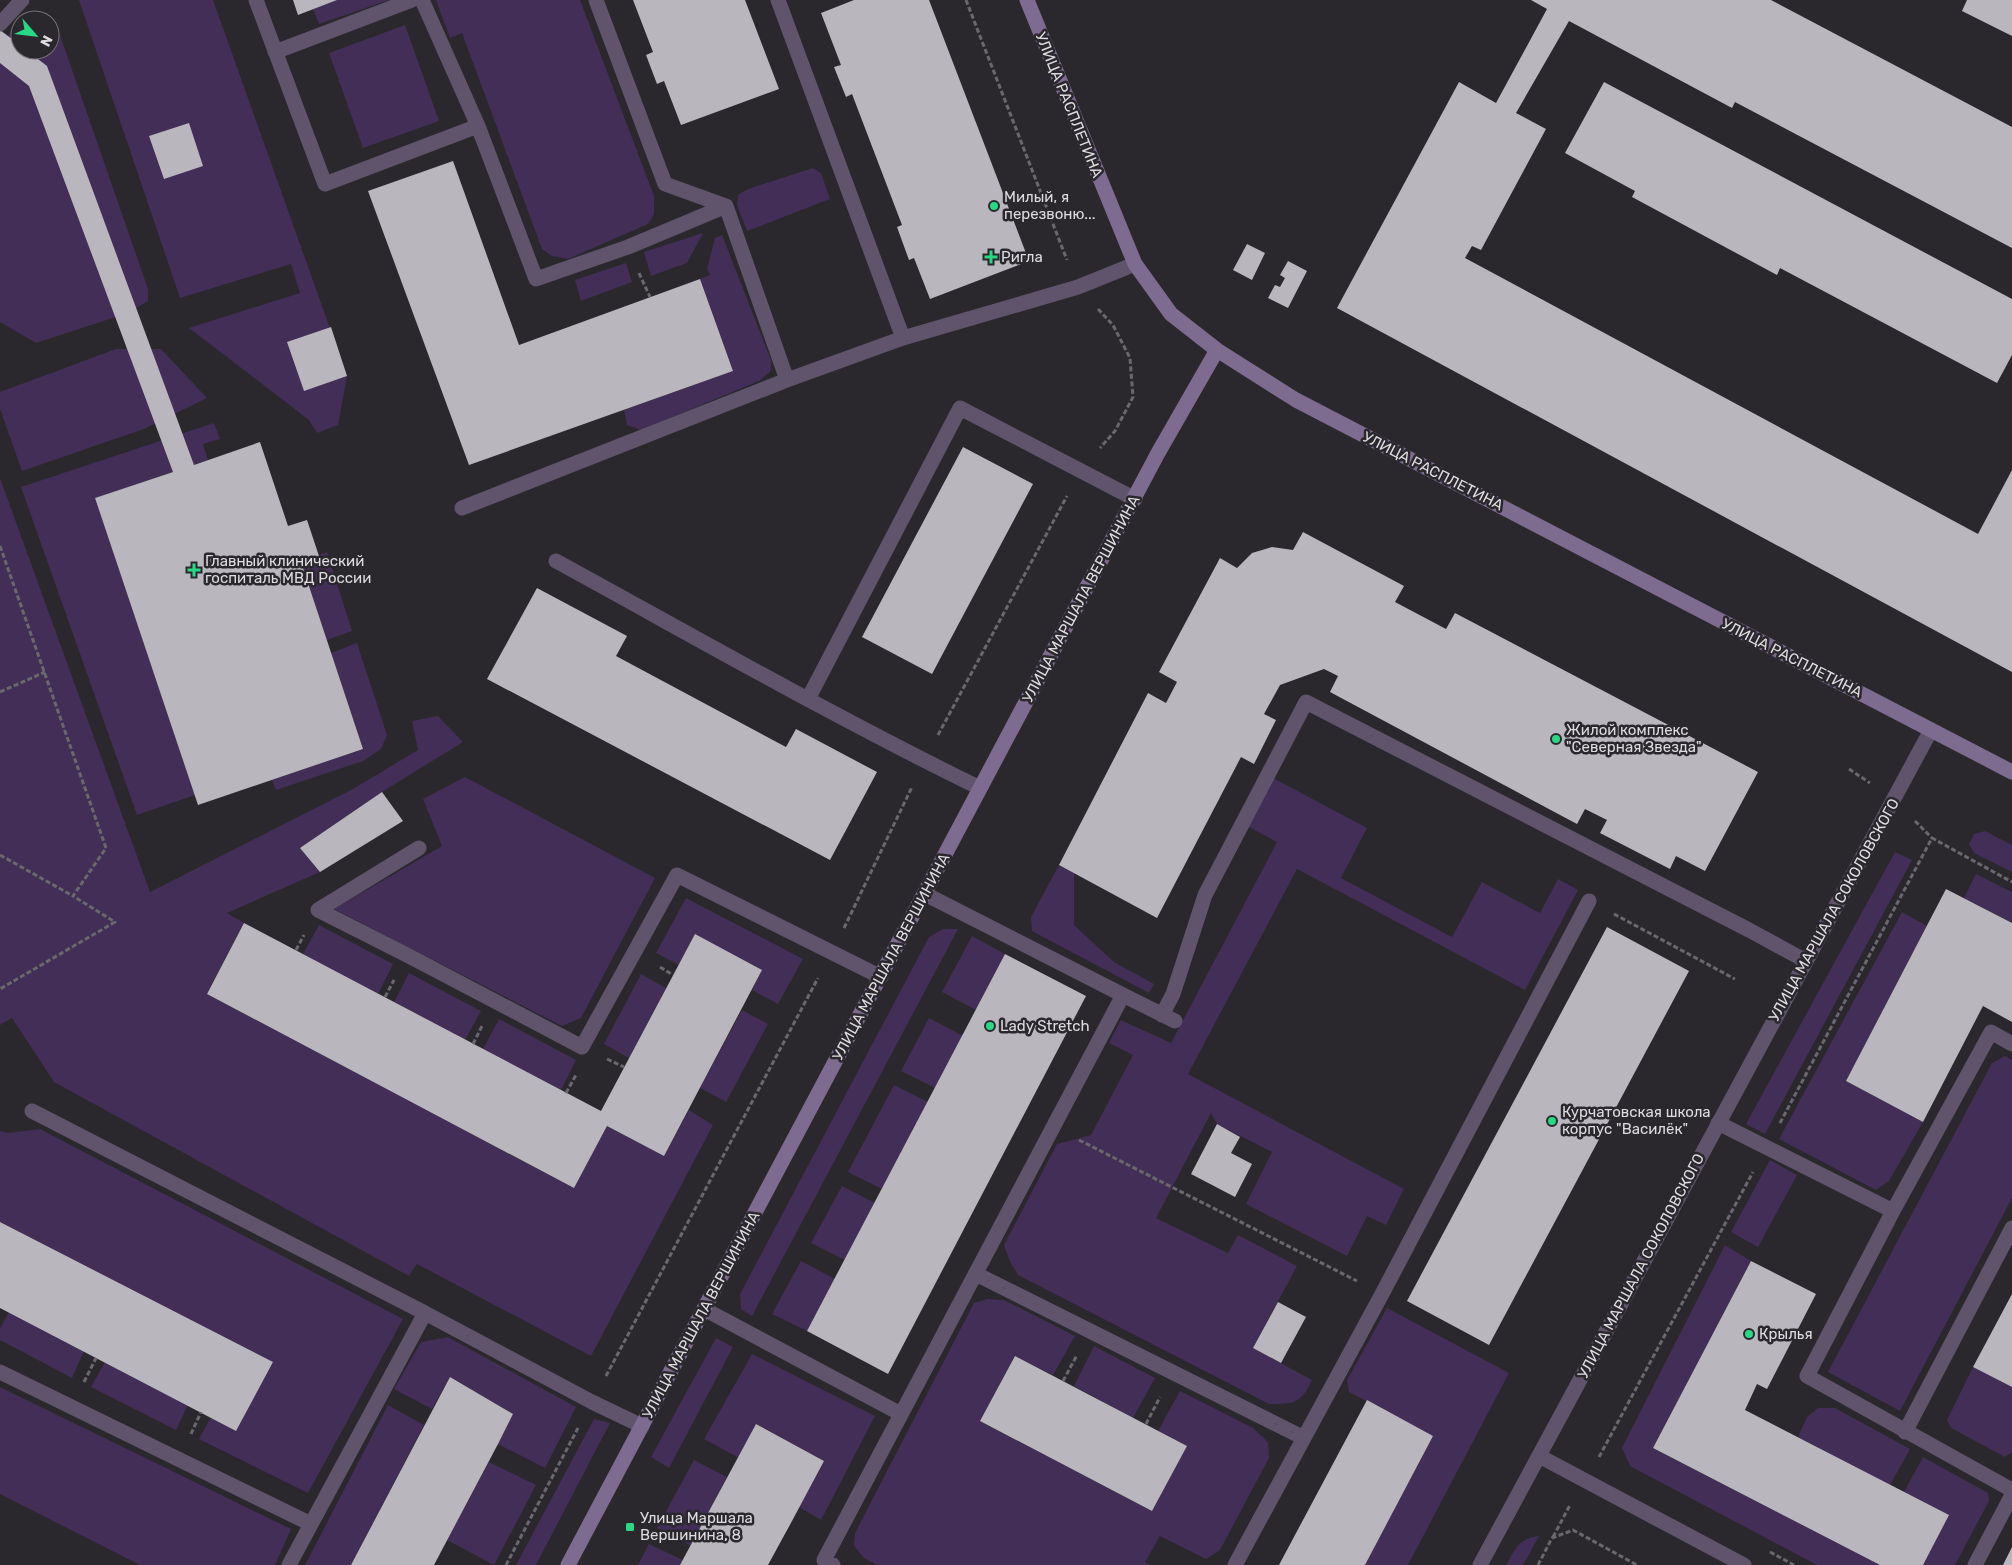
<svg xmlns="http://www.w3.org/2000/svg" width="2012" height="1565" viewBox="0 0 2012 1565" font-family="Rubik,sans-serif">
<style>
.green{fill:#422e56}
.building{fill:#b9b6bd}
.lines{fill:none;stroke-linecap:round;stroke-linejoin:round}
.path{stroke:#6a686d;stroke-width:3;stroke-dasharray:5 2.5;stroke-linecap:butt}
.lane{stroke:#5f546b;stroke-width:15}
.street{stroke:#5f546b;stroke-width:15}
.secondary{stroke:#7d6b90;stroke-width:15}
.poi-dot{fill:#28d885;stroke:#2a282d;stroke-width:2}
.labels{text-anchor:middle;stroke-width:5;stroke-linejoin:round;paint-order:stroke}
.street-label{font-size:15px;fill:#dedce0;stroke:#2a282d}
.poi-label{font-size:15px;fill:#dedce0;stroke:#2a282d;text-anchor:start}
</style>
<rect width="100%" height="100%" fill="#2a282d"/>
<path class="green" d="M79,0H213L347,376L338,425L317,433L309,420L189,328L300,293L291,264L180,298Z
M337,0H389L319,24L313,9Z
M436,0H580L654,196V214L648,224L568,259L552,256L542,249L462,33L450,38Z
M20,22V50H50V26L60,35L148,289V301L128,313L36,343L0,322V45Z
M405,25L439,121L363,148L329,53Z
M813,168L821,173L830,199L747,231L737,205L738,195L748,189Z
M703,233L687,263L651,276L644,252Z
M722,235L771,360V371L759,381L641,430L627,425L624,410L733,371L700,279L710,275L707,269L715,238Z
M626,263L632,282L581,301L575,280Z
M116,349H161L207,398L144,429L22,471L0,409V392Z
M214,423L220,439L203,444L208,460L95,498L195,795L137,815L21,487Z
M0,478L150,892L353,789L418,750L412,721L438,716L463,742L382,792L320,872L227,913L244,923L207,993L574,1188L607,1126L664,1156L689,1110L713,1125L591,1356L417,1264L409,1276L54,1082L12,1018L0,1025Z
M327,552L352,631L327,640L301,562Z
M357,643L387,735L381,749L363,761L276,790L272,780L363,749L331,653Z
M465,777L655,878L581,1018L562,1026L334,909L442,846L423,799Z
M1273,778L1367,828L1341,878L1452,937L1482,882L1540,913L1558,879L1578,890L1525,990L1297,869L1188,1074L1404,1189L1386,1225L1367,1216L1347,1256L1246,1204L1272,1152L1217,1124L1211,1113L1156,1218L1228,1253L1238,1235L1297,1266L1253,1348L1312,1380C1301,1404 1294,1404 1269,1404L1018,1275L1010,1262L1004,1245L1057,1144L1091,1135L1133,1055L1109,1043L1121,1020L1171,1043L1277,842L1247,826Z
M1985,831L2012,845V872L1974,853L1969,844L1974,834Z
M1895,852L1912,860L1765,1134L1746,1124Z
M1059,865L1074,873V925L1114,962L1154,984L1149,993L1032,931L1031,917Z
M1976,874L2012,892V923L1964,898Z
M686,898L803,959L778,1004L752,990L762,970L695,935L679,965L656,953Z
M1902,912L1927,926L1846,1081L1923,1122L1889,1181L1876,1190L1779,1139Z
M319,925L393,964L378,994L303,954Z
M943,929H958L752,1316L741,1309L740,1294L929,937Z
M972,936L1005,954L976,1010L942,992Z
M409,973L481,1011L465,1040L394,1002Z
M641,974L666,988L629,1058L604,1044Z
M742,1010L768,1024L726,1102L700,1088Z
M929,1018L963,1036L935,1088L901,1071Z
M499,1019L576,1060L561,1090L483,1049Z
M2005,1056L2012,1060V1198L1900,1411L1828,1372L1992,1063Z
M894,1085L928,1102L882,1189L848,1172Z
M40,1129L403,1319L308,1493L199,1439L211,1417L236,1430L273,1362L0,1222V1131L8,1133Z
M1770,1160L1797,1175L1758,1247L1731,1232Z
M842,1186L875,1203L845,1260L811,1243Z
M1725,1245L1751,1261L1653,1448L1880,1565H1817L1630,1466L1622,1448Z
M801,1261L835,1279L807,1331L772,1314Z
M987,1299L1004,1300L1075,1336L1053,1375L1015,1356L980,1421L1152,1511L1187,1446L1158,1431L1180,1391L1253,1428L1268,1442L1269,1458L1220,1550L1206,1559L1160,1536L1145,1562L1150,1565H877L864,1558L854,1546L855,1533L974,1303Z
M1387,1308L1509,1373L1408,1565H1365L1433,1436L1349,1392L1347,1380Z
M9,1312L84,1351L72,1378L0,1340V1328Z
M448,1337L576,1407L545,1468L498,1444L513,1414L450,1377L432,1409L394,1389L421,1342Z
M716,1338L733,1347L669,1468L651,1457Z
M1094,1346L1155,1378L1133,1418L1074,1386Z
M752,1354L875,1416L821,1520L799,1507L824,1461L757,1424L739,1458L704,1439Z
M105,1362L188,1405L176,1430L91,1387Z
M1973,1367L2012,1387V1452L2005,1457L1951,1428L1947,1420Z
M0,1387L291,1529L275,1565H140L0,1494Z
M388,1405L424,1425L351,1565H305Z
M1818,1408H1835L1910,1449L1890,1485L1798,1437L1807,1417Z
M594,1419L610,1423L536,1565H516Z
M1923,1457L1988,1493L1989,1501L1955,1565H1923L1904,1492Z
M694,1460L727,1477L691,1546L657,1528Z
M489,1462L536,1485L494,1565L447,1540Z
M1539,1536L1523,1565H1506C1515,1549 1519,1538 1539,1536Z
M649,1544L683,1560L680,1565H638Z"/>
<path class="building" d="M293,0H337L298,15Z
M633,0H745L779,89L681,125L664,81L657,84L646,55L653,52Z
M854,0H929L1029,261L930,299L914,258L909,260L897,227L902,225L852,94L846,97L834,67L841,65L821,13Z
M1531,0H1771L2012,127V248L1735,102L1732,108L1569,21L1516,113L1546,129L1481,250L1472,246L1465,258L1978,534L2012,470V672L1337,308L1459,82L1496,103L1547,9Z
M1967,0H2012V36L1962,11Z
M0,30L20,45V50H26L47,66L194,465L260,442L288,526L307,520L319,556L301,562L363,749L198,805L95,498L173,472L29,86L0,63Z
M1604,82L2012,299V355L1997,383L1780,268L1777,275L1632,197L1635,191L1565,153Z
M189,123L203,166L164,179L149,136Z
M453,161L519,345L700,279L733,371L469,465L368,191Z
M1247,244L1265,253L1252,280L1233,270Z
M1288,261L1307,271L1288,308L1268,298L1275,285L1280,287L1285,278L1280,275Z
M331,327L347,376L304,391L287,342Z
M963,447L1033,484L932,674L862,637Z
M1303,532L1404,586L1395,602L1446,629L1455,613L1758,772L1705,871L1676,856L1670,869L1600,833L1607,820L1585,809L1577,824L1330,692L1338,676L1324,669L1280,685L1264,714L1276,720L1254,764L1241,757L1157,918L1059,865L1148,693L1166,703L1177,682L1159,672L1220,558L1237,568L1252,553L1272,547L1293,550Z
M537,588L627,636L616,656L786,747L796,729L877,772L830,860L487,679Z
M382,792L403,821L320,872L300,848Z
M1946,889L2012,923V1022L1983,1006L1923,1122L1846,1081Z
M244,923L601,1111L695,934L762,970L664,1156L607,1126L574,1188L207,994Z
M1607,927L1689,971L1489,1345L1407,1301Z
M1005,954L1086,996L888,1374L807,1331Z
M1217,1124L1240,1137L1231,1153L1252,1164L1235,1197L1191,1174Z
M0,1222L273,1362L236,1431L0,1308Z
M1751,1261L1816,1294L1767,1389L1757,1384L1745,1410L1949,1515L1923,1565H1880L1653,1448Z
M2012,1294V1387L1973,1367Z
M1278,1302L1306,1317L1281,1363L1253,1348Z
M1015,1356L1187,1446L1152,1511L980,1421Z
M450,1377L513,1414L498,1444L434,1565H351Z
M1367,1400L1433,1436L1365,1565H1279Z
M756,1424L824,1461L792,1521L768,1565H680Z
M2012,1547V1565H2003Z"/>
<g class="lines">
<path class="path" d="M966,0L1067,260
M639,273L650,297
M1098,309L1113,325L1130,358L1133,397L1115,431L1100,448
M0,546L106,848L73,896L115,922L0,989
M0,692L45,672
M938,735L1067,496
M1849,769L1870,783
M1915,821L1932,838
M0,855L73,896
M1614,914L1735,979
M844,928L912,787
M296,950L304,935
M660,967L673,975
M385,997L394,980
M473,1044L482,1026
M607,1059L624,1067
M566,1093L576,1075
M1780,1123L1932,838L2012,882
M1079,1140L1357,1281
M606,1376L818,978
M1063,1381L1077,1355
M84,1382L96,1358
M1146,1424L1160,1397
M191,1434L201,1412
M1599,1457L1753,1172
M1553,1537L1570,1505
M1770,1552L1794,1565
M506,1565L578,1428
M1538,1565L1552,1538L1573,1530L1637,1565"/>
<path class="lane" d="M256,0L325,184L478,126
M422,0L478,126L536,279L628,247L726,206
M778,0L903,338
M0,24L22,0
M275,52L412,0
M787,380L903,338L1078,287L1135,264
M462,508L787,380L726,206L665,184L596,0
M556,561C697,638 836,718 980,788
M808,699L960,408L1135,499
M318,910L407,955L582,1047L677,875L881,977
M318,910L419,848
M1123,995L1175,1021
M1162,1015L1173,994L1205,895L1306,702L1749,930L1806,961
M2012,1044L1991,1032L1893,1211L1807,1376L2012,1490
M32,1111L425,1313
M1718,1123L1893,1211
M976,1274L1304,1438
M704,1309L901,1414
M0,1372L311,1524
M1905,1432L2012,1228
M289,1565L425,1313L592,1402L642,1426
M833,1565L824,1560L1123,995L925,894
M1235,1565L1382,1294L1589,901
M1975,1565L2012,1495"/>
<path class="street" d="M1539,1456L1744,1565
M1480,1565L1931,730"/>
<path class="secondary" d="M1027,0L1135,264L1171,314L1217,350L1296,400L2012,772
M568,1565L1158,453L1217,350"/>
</g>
<g class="poi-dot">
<circle cx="994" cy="206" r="5"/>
<path d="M988.5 249.5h5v5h5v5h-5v5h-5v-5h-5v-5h5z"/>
<path d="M191.5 562.5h5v5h5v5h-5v5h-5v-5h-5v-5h5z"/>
<circle cx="1556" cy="739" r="5"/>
<circle cx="990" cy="1026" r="5"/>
<circle cx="1552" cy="1121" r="5"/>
<circle cx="1749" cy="1334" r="5"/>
<rect x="625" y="1522" width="10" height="10" rx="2.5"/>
</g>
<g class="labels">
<g class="street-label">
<text transform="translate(1069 105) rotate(68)" y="5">УЛИЦА РАСПЛЕТИНА</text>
<text transform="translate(1433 471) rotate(27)" y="5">УЛИЦА РАСПЛЕТИНА</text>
<text transform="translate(1081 599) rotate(-62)" y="5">УЛИЦА МАРШАЛА ВЕРШИНИНА</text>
<text transform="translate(1792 658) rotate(27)" y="5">УЛИЦА РАСПЛЕТИНА</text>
<text transform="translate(1834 910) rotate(-61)" y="5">УЛИЦА МАРШАЛА СОКОЛОВСКОГО</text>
<text transform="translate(891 957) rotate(-62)" y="5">УЛИЦА МАРШАЛА ВЕРШИНИНА</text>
<text transform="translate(1641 1266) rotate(-62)" y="5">УЛИЦА МАРШАЛА СОКОЛОВСКОГО</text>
<text transform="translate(701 1315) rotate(-62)" y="5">УЛИЦА МАРШАЛА ВЕРШИНИНА</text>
</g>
<g class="poi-label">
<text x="1004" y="202">Милый, я<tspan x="1004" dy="17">перезвоню...</tspan></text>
<text x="1001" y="262">Ригла</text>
<text x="205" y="566">Главный клинический<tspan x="205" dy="17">госпиталь МВД России</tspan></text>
<text x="1566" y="735">Жилой комплекс<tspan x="1566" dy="17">"Северная Звезда"</tspan></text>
<text x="1000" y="1031">Lady Stretch</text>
<text x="1562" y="1117">Курчатовская школа<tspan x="1562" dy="17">корпус "Василёк"</tspan></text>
<text x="1759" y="1339">Крылья</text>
<text x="640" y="1523">Улица Маршала<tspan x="640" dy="17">Вершинина, 8</tspan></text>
</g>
</g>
<g transform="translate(35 35) rotate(118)"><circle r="24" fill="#2a282d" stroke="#727075"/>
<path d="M0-4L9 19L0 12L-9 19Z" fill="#28d885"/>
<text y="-8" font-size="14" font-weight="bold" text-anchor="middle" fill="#dedce0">N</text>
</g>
</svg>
